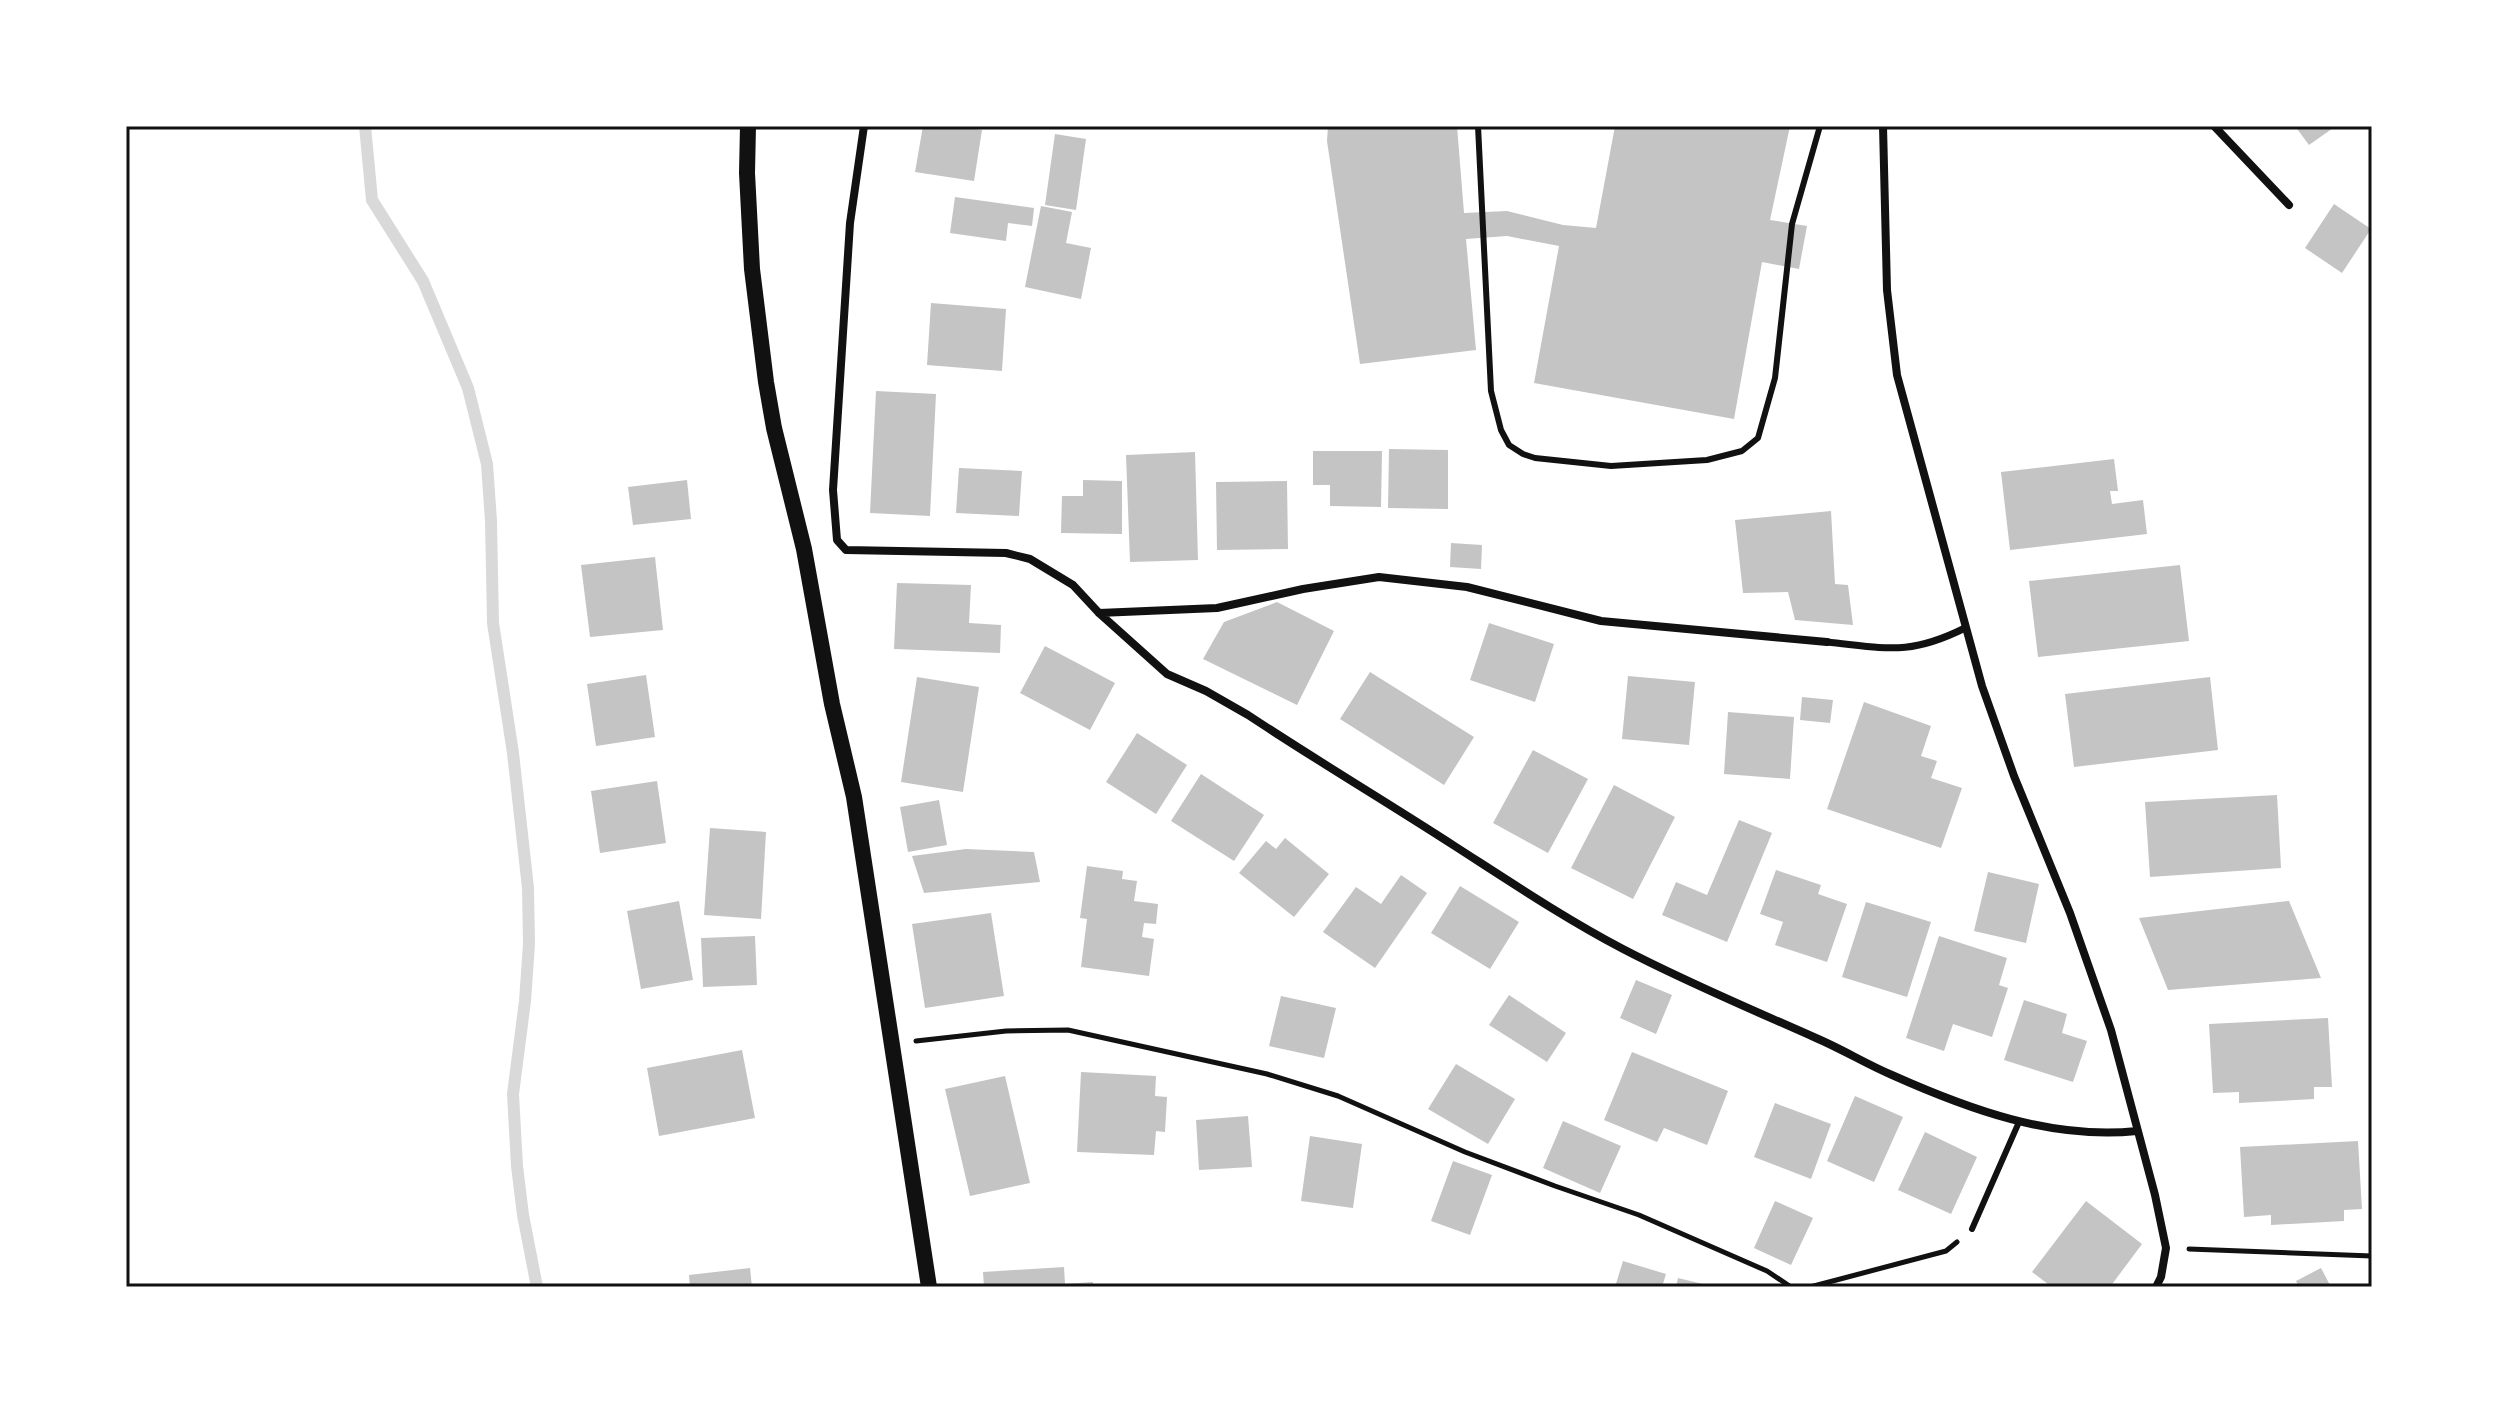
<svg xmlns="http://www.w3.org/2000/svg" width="2498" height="1413" viewBox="0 0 2498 1413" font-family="'Crimson Pro',serif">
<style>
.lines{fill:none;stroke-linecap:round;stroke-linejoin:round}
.stream{stroke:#d9d9d9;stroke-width:12}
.building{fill:#c4c4c4}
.path{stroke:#111;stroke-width:5}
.service{stroke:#111;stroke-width:6}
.pedestrian{stroke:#111;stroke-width:7}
.minor{stroke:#111;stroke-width:8}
.secondary{stroke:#111;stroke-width:16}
.neatline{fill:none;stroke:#111;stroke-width:3}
</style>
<rect width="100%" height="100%" fill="#fff"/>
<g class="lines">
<path class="stream" d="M365,126L372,200L423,281L468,388L487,464L491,521L493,623L513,753L528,888L529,944L525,1001L513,1094L517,1166L523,1215L537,1287"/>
</g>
<path class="building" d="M923,126H956L982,130L974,181L915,172Z
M1328,126H1457L1464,213L1507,211L1563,225L1596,228L1615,126H1790L1770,220L1807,226L1799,269L1762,262L1734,419L1534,383L1559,246L1507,236L1466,239L1476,350L1360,364L1327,141Z
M2295,126H2336L2309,145Z
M1055,134L1086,139L1076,210L1045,205Z
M955,197L1034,208L1032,226L1008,223L1006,241L950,233Z
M2334,204L2371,229L2342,273L2305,248Z
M1041,206L1072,212L1066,243L1091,248L1081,299L1025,287Z
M931,303L1006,309L1002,371L927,365Z
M876,391L936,394L930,516L870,513Z
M1389,449L1448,450V509L1388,508Z
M1313,451H1382L1381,507L1330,506V485H1313Z
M1195,452L1198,560L1130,562L1126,455Z
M2114,459L2118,491H2110L2112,504L2143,500L2147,534L2010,550L2001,472Z
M959,468L1022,471L1019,516L956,513Z
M687,480L691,519L633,525L628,487Z
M1083,480L1122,481V534L1061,533L1062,496H1083Z
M1287,481L1288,549L1217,550L1216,482Z
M1831,511L1835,584L1848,585L1853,625L1795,620L1788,592L1743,593L1735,520Z
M1451,543L1482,545L1481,569L1450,567Z
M655,557L663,630L590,637L581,565Z
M2180,565L2189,641L2038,657L2029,581Z
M897,583L971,585L969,623L1001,625L1000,653L894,649Z
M1277,602L1334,631L1297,705L1203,659L1224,622Z
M1489,623L1554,644L1535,702L1470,680Z
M1045,646L1115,683L1090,730L1020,693Z
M1370,672L1474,737L1444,785L1340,719Z
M646,675L655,737L596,746L587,684Z
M1628,676L1695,682L1689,745L1622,739Z
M917,677L979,687L963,792L901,782Z
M2210,677L2218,750L2074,767L2065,694Z
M1802,697L1833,700L1830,723L1800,720Z
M1864,702L1931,726L1921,756L1937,761L1931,778L1962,788L1941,848L1827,809Z
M1728,712L1794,717L1790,779L1724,774Z
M1137,733L1187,765L1156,814L1106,782Z
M1533,750L1588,779L1548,853L1493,823Z
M1201,774L1264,815L1234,861L1171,821Z
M657,781L666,843L600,853L591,791Z
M1614,785L1675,817L1633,899L1571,868Z
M2277,795L2281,868L2150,877L2145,802Z
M939,800L947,845L908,852L900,807Z
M1739,820L1772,833L1727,942L1662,915L1676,882L1707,895Z
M710,828L766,832L761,919L704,915Z
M1285,838L1329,874L1294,917L1239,873L1266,841L1276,849Z
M966,849L1034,852L1040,882L924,893L912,856Z
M1087,866L1123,871L1122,879L1137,881L1134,901L1158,904L1156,924L1144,923L1142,937L1154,939L1149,976L1081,967L1087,919L1080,918Z
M1776,870L1821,885L1818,894L1847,904L1827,962L1775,945L1783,922L1760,914Z
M1988,872L2039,884L2026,943L1974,931Z
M1401,875L1427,893L1375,968L1323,932L1356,887L1381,904Z
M1460,886L1519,922L1490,969L1431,933Z
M679,901L693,980L641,989L627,911Z
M2289,901L2321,978L2168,990L2139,918Z
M1866,902L1931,922L1907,997L1842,977Z
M991,913L1004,996L925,1008L912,924Z
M755,936L757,985L703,987L701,938Z
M1939,936L2007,958L1999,985L2008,988L1992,1037L1953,1024L1944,1051L1906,1038Z
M1636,980L1672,995L1656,1034L1620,1018Z
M1509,995L1566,1033L1547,1062L1489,1025Z
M1281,996L1336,1008L1324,1058L1269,1046Z
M2024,1000L2067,1014L2062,1033L2087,1041L2073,1082L2004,1060Z
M2328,1018L2332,1087H2314V1099L2239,1103V1092L2213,1093L2209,1024Z
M742,1050L755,1118L659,1136L647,1068Z
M1632,1052L1728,1091L1707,1145L1664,1128L1657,1142L1604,1120Z
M1456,1064L1515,1099L1488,1144L1428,1109Z
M1081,1072L1156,1076L1155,1096L1167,1097L1165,1132L1156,1131L1154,1155L1077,1152Z
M1005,1076L1030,1183L970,1196L945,1089Z
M1855,1096L1903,1117L1874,1182L1827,1161Z
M1775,1103L1831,1124L1811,1179L1754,1157Z
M1248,1116L1252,1167L1199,1170L1196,1120Z
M1563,1121L1621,1146L1600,1193L1543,1168Z
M1925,1132L1977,1157L1951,1214L1898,1190Z
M1310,1136L1362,1144L1353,1208L1301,1201Z
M2358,1141L2362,1209L2344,1210V1221L2271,1225V1215L2244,1217L2240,1147Z
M1453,1161L1492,1175L1470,1235L1431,1221Z
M1775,1201L1813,1218L1791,1265L1754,1248Z
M2086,1201L2142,1244L2110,1287H2052L2032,1272Z
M1623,1261L1666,1274L1662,1287H1615Z
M1064,1267L1065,1284L1093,1282V1287H984L983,1272Z
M750,1268L752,1287H690L689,1275Z
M2321,1268L2331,1287H2299L2296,1281Z
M1678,1278L1711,1286V1287H1676Z"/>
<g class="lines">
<path class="path" d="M916,1041L1006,1031L1068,1030L1267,1074L1338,1096L1465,1152L1555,1186L1639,1215L1767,1271L1791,1287
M2189,1249L2372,1256
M1810,1287L1946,1251L1957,1242"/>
<path class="service" d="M1478,126L1491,391L1501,430L1509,445L1523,454L1535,458L1611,466L1707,460L1742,451L1758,438L1775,378L1792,224L1820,126
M1972,1229L2019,1122"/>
<path class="pedestrian" d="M1827,642C1886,648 1909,656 1965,628"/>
<path class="minor" d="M864,126L850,223L833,490L837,540L846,550L1006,553L1030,559L1073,585L1099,613L1167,674L1206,691L1248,715C1316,760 1385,801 1453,845C1509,881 1564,918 1623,949C1686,982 1751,1009 1816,1038C1842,1049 1866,1064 1892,1075C1968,1109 2052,1140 2137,1131
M1883,126L1887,290L1897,375L1982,686L2014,776L2070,913L2111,1030L2155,1195L2166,1248L2161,1277L2156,1287
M2214,126L2289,205
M1099,613L1217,608L1303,589L1379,577L1467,587L1601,621L1827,642"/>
<path class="secondary" d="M748,126L747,173L752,269L766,382L774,428L804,549L832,704L854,797L929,1287"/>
</g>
<rect width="2498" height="1413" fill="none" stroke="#ffffff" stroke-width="256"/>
<rect x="128" y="128" width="2242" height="1157" class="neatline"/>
</svg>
